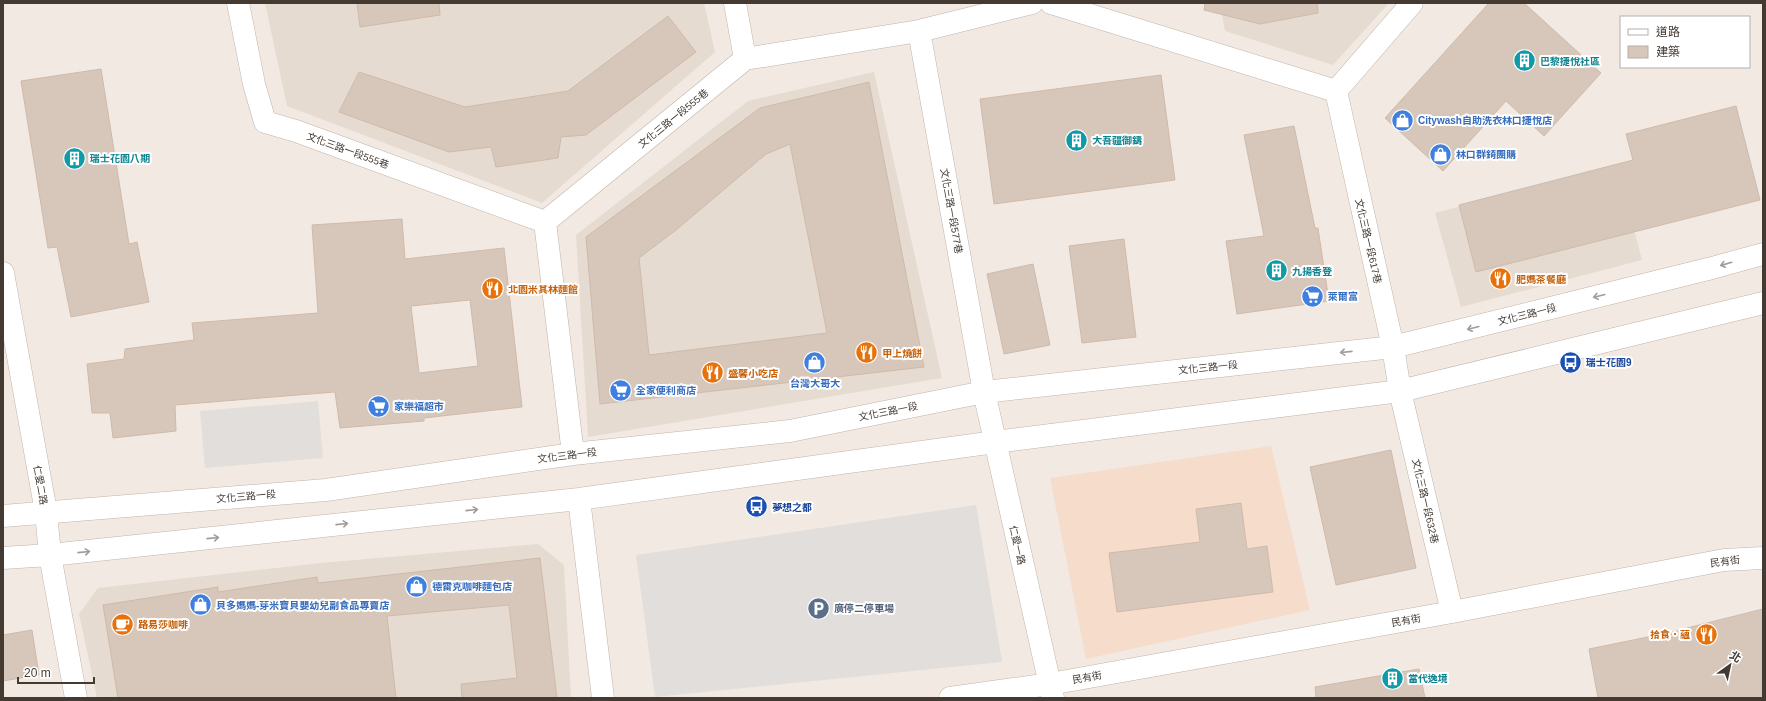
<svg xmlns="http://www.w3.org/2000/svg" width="1766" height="701" viewBox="0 0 1766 701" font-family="Arial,'Noto Sans TC',sans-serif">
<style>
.residential{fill:#e6dbd0}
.commercial{fill:#f6dccb}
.parking{fill:#e2dedb}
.building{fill:#d7c7ba;stroke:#cfbaaa;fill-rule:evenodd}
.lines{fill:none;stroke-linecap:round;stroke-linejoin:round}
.minor-casing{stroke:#c1b3a7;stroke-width:23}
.minor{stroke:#fff;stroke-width:22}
.oneway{stroke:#a29c98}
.labels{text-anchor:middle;stroke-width:4;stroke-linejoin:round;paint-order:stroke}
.culture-label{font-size:10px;font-weight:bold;fill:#0d838f;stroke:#fff;text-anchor:start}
.street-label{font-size:10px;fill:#443a32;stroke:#fff}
.shop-label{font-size:10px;font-weight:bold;fill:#366cbe;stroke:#fff;text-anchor:start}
.food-label{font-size:10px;font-weight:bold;fill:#c56008;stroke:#fff;text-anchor:start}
.transit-label{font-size:10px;font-weight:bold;fill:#164399;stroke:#fff;text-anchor:start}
.service-label{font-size:10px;font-weight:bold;fill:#4e5e75;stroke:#fff;text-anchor:start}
</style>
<rect width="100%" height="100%" fill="#f2eae2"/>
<path class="residential" d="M265,3H704L715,52L542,203L287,106Z
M1220,3H1389L1333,65L1225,31Z
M874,72L942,378L588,437L576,235L748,101Z
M1617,165L1642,260L1461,307L1435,213Z
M538,544L564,565L571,698H97L79,614L98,588L320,563Z"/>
<path class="commercial" d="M1271,446L1310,610L1086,659L1050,478Z"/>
<path class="parking" d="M318,401L323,458L205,468L200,411Z
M976,505L1002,662L655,697L636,555Z"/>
<path class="building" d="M357,3H439L440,15L360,27Z
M1205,3H1317L1318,13L1260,24L1204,10Z
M1489,3H1524L1601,73L1544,136L1506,101L1443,171L1385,118Z
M668,16L696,52L586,135L561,137L558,158L496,167L491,147L449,152L339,112L359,72L465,107L568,91Z
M101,69L129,244L137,242L149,302L71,317L57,247L48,248L21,81Z
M1161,75L1175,180L994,204L980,99Z
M869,82L924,367L600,404L586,237L760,108ZM790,144L827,333L649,355L639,258L676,230L766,154Z
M1736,106L1760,200L1476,272L1459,205L1633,160L1626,134Z
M1294,126L1315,228H1318L1329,301L1237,314L1226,241L1264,236L1244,135Z
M402,219L405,259L504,248L522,407L424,418V421L340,428L335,392L175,405L176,431L113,438L110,413H92L87,364L124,359L125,349L194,340L192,323L318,313L312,225ZM470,300L478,366L419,373L411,306Z
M1124,239L1136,337L1082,343L1069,246Z
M1033,264L1050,345L1004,354L987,274Z
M1391,450L1416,568L1336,585L1310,467Z
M1241,503L1247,549L1267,546L1273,592L1117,612L1109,553L1200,542L1196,509Z
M540,558L557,698H462L461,684L517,678L509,605L387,616L396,698H118L103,605L218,587V592L317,577L318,583Z
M1763,609V698H1598L1589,649L1687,629V628Z
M32,630L39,675L3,681V635Z
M1419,669L1425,698H1316L1315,687Z"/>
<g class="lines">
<defs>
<path id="minor" d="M238,3L254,84L265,122L296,131L545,222L573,454
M735,3L745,59
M1051,3L1336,91L1412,3
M919,31L984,392L1053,698
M745,59L919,31L1032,3
M1336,91L1393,347L1400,391L1452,612
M545,222L745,59
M3,273L46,512L50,555L76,698
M579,499L603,698
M3,516L326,490L573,454L790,431L984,392L1393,347L1712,268L1763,254
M3,558L50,555L579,499L995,442L1400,391L1763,303
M950,698L1050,684L1452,612L1724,560L1763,558"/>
</defs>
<use href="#minor" class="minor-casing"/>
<use href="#minor" class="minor"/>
</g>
<defs><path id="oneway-shaft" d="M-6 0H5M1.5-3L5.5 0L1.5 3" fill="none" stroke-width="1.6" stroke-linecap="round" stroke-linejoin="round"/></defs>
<g class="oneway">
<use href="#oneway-shaft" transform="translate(1726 264) rotate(164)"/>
<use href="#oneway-shaft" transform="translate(1599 296) rotate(166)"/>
<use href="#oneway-shaft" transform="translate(1473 328) rotate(166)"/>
<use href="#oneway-shaft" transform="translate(1346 352) rotate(174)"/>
<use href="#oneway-shaft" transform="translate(472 510) rotate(-6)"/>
<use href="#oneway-shaft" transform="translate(342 524) rotate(-6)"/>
<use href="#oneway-shaft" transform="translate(213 538) rotate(-6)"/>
<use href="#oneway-shaft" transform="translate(84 552) rotate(-6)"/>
</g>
<defs>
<symbol id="building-disc" viewBox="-11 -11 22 22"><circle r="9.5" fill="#0f9aa8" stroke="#fff"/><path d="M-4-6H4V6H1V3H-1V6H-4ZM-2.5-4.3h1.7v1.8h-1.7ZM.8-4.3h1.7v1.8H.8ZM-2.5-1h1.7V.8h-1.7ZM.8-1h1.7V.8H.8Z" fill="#fff"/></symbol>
<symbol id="shop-disc" viewBox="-11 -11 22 22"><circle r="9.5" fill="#3f7fe0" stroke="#fff"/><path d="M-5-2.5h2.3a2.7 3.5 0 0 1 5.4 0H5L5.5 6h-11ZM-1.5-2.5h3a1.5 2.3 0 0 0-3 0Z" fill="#fff"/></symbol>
<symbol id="restaurant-disc" viewBox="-11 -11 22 22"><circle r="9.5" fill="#e8710a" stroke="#fff"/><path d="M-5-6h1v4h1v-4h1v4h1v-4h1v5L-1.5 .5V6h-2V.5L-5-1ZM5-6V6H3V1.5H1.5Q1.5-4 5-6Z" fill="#fff"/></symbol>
<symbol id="supermarket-disc" viewBox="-11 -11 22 22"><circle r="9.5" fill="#3f7fe0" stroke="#fff"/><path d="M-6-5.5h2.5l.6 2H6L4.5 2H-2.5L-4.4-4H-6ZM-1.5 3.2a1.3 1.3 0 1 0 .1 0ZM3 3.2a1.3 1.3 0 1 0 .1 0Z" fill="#fff"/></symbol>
<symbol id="bus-disc" viewBox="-11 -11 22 22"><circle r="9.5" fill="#1a4fb4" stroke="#fff"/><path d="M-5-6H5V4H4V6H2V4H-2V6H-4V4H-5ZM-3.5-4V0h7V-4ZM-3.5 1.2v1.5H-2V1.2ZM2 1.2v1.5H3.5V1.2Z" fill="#fff"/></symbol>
<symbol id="parking-disc" viewBox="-11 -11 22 22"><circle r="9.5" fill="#5c6f8a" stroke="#fff"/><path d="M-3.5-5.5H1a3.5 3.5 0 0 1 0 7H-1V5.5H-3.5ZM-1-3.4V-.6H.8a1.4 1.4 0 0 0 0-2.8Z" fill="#fff"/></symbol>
<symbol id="cafe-disc" viewBox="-11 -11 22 22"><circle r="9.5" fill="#e8710a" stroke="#fff"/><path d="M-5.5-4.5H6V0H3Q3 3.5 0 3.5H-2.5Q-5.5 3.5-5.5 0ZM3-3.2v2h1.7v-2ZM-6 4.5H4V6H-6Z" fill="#fff"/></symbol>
</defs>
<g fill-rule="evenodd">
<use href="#building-disc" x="1512" y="48" width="25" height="25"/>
<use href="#shop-disc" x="1390" y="108" width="25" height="25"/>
<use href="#building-disc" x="1064" y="128" width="25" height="25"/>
<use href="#shop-disc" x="1428" y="142" width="25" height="25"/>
<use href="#building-disc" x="62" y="146" width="25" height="25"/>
<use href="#building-disc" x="1264" y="258" width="25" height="25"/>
<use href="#restaurant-disc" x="1488" y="266" width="25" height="25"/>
<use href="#restaurant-disc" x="480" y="276" width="25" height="25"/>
<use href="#supermarket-disc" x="1300" y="284" width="25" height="25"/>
<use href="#restaurant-disc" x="854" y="340" width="25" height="25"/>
<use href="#bus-disc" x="1558" y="350" width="25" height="25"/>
<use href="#shop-disc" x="802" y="350" width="25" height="25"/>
<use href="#restaurant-disc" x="700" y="360" width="25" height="25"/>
<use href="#supermarket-disc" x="608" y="378" width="25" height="25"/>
<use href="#supermarket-disc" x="366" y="394" width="25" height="25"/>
<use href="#bus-disc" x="744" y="494" width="25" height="25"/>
<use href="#shop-disc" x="404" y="574" width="25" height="25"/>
<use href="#shop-disc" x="188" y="592" width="25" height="25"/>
<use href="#parking-disc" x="806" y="596" width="25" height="25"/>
<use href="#cafe-disc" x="110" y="612" width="25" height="25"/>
<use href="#restaurant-disc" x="1694" y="622" width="25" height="25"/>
<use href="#building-disc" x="1380" y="666" width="25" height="25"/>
</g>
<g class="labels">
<g class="culture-label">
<text x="1540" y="65">巴黎捷悅社區</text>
<text x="1092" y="144">大吾疆御鑄</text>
<text x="90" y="162">瑞士花園八期</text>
<text x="1292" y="275">九揚香登</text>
<text x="1408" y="682">當代逸境</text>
</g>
<g class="street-label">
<text transform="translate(673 118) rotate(-39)" y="4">文化三路一段555巷</text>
<text transform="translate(348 150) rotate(20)" y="4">文化三路一段555巷</text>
<text transform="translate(952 211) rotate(80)" y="4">文化三路一段577巷</text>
<text transform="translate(1369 241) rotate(77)" y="4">文化三路一段617巷</text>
<text transform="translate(1527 314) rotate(-14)" y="4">文化三路一段</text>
<text transform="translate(1208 367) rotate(-6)" y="4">文化三路一段</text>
<text transform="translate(888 411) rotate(-11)" y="4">文化三路一段</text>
<text transform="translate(567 455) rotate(-7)" y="4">文化三路一段</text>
<text transform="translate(41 485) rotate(80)" y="4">仁愛二路</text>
<text transform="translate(246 496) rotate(-5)" y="4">文化三路一段</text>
<text transform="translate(1426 501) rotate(77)" y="4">文化三路一段632巷</text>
<text transform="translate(1018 545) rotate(77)" y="4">仁愛一路</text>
<text transform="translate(1725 561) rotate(-7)" y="4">民有街</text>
<text transform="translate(1406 620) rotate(-10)" y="4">民有街</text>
<text transform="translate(1087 677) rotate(-10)" y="4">民有街</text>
</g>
<g class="shop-label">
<text x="1418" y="124">Citywash自助洗衣林口捷悅店</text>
<text x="1456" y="158">林口群錡團購</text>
<text x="1328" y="300">萊爾富</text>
<text x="815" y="387" text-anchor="middle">台灣大哥大</text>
<text x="636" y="394">全家便利商店</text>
<text x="394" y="410">家樂福超市</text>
<text x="432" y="590">德雷克咖啡麵包店</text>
<text x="216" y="609">貝多媽媽-芽米寶貝嬰幼兒副食品專賣店</text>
</g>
<g class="food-label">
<text x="1516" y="283">肥媽茶餐廳</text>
<text x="508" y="293">北園米其林麵館</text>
<text x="882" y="357">甲上燒餅</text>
<text x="728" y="377">盛馨小吃店</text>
<text x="138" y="628">路易莎咖啡</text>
<text x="1690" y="638" text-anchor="end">拾食．蘊</text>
</g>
<g class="transit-label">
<text x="1586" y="366">瑞士花園9</text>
<text x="772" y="511">夢想之都</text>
</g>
<g class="service-label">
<text x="834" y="612">廣停二停車場</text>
</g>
</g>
<rect width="1766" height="701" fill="none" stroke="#443a32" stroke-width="8"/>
<rect x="1620" y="16" width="130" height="52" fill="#ffffff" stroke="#b4b0ad"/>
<rect x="1628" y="29" width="20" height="6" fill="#ffffff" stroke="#b4b0ad"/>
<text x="1656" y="36" font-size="12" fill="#443a32">道路</text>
<rect x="1628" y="46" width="20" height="12" fill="#d7c7ba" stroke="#b4b0ad"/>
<text x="1656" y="56" font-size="12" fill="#443a32">建築</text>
<g transform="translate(1730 665) rotate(33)" stroke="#ffffff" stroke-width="3" paint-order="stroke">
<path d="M0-3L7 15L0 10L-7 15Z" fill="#443a32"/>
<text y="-6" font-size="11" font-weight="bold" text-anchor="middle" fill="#443a32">北</text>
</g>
<path d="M18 677v6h76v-6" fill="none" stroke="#443a32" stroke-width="2"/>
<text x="24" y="677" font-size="12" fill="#443a32" stroke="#ffffff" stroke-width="3" paint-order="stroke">20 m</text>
</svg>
